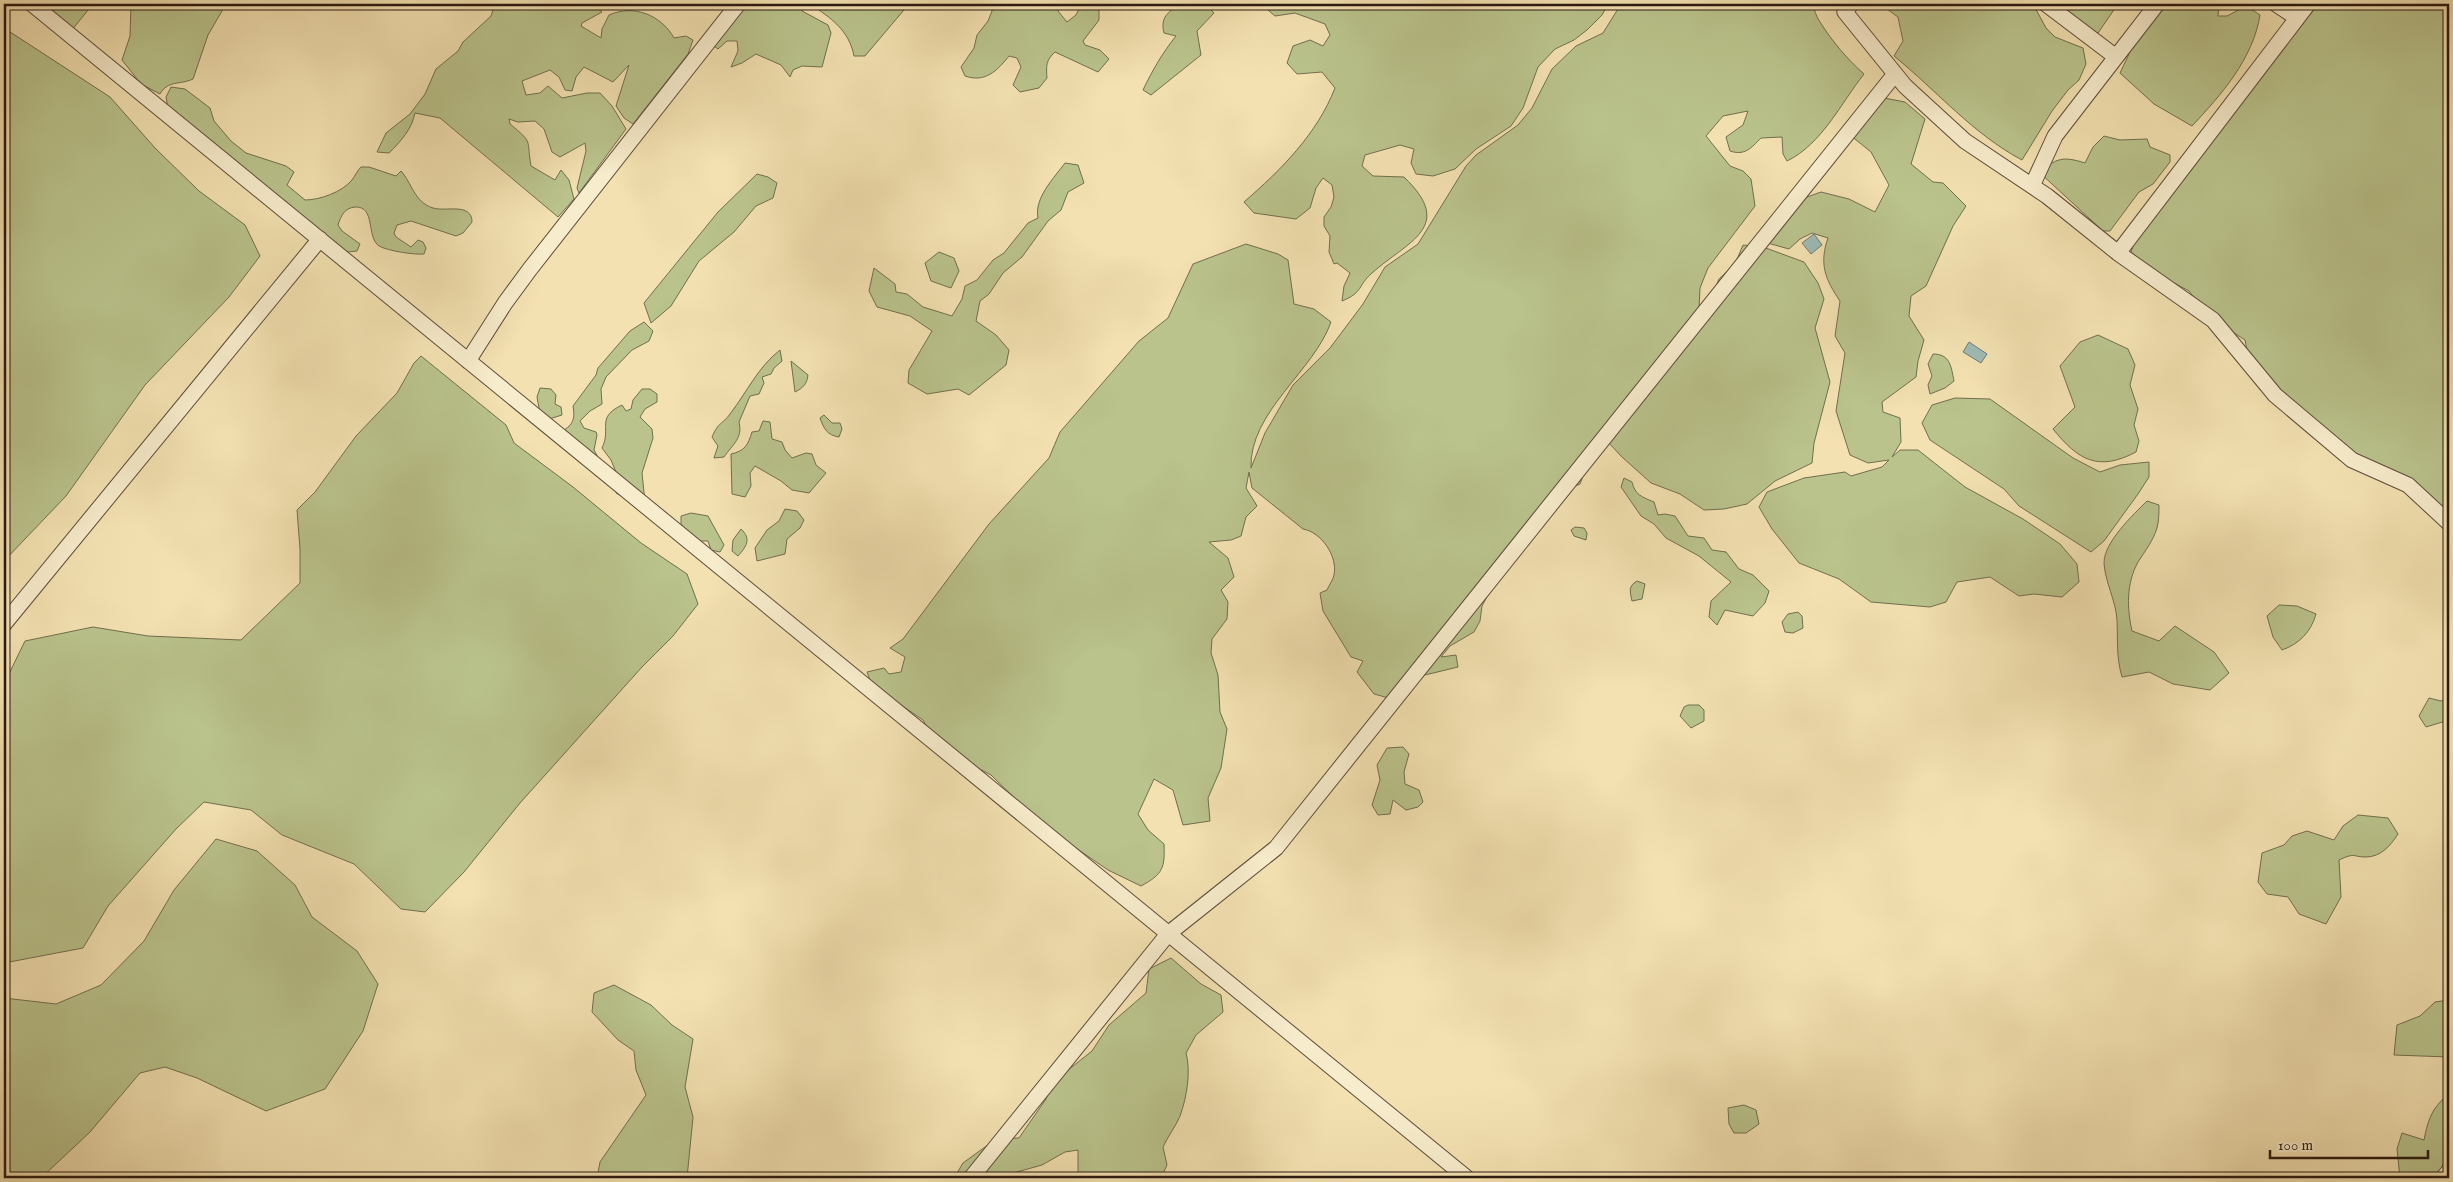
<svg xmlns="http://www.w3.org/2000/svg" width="2453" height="1182" viewBox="0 0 2453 1182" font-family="'IM FELL English',serif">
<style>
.green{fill:#bac38c;stroke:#726e4f}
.water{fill:#9ebbb5;stroke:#707a74}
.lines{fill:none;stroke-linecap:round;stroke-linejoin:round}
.minor-casing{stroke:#5d4b3a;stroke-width:17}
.minor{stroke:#f7eccc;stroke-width:15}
</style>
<rect width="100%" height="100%" fill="#f3e1b1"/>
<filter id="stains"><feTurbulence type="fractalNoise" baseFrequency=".004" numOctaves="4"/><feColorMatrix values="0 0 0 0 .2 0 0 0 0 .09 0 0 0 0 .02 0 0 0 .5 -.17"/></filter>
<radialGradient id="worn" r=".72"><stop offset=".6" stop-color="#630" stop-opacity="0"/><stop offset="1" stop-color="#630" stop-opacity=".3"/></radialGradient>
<path class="green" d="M38,4H93L71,31Z
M131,4H226L208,35L193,79C180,85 168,80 160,94L141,84L122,60L130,36Z
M495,4H582L595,6L602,12L582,23L581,26L601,38L602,29L609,15C634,4 661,15 674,38L686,36L693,40L688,54L633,124L624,118L616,106L629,65L613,82L584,67L576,77L572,91L565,90L559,77L550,70L522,81L526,95L540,93L548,86L562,98L587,93H600L612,106L626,129L579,193L577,188L586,151L585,143L560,157L552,152L544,129L535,121L518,122L509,119L510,124C534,144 526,138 531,166L555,180L561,170L569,180L574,199L558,217L440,118L415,113C412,129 401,141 389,153L377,152L386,133L410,114L425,94L436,69L458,51L463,42L491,16Z
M740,4H805L802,11L828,25L831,33L822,67L802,66L793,70L790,77L781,65L756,54L742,63L731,67L738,51L737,41H727L718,49L714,46Z
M810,4H909L865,56H854C849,30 831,18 810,4Z
M992,4H1060L1058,11L1067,22L1076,15L1081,5L1099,10V20L1083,41L1085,45L1100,50L1109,59L1098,72L1055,52C1046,60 1046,66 1047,78L1039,88L1020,92L1013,85L1021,67L1017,58L1009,56C997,71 985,83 965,76L961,67L974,48L977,35L988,21L992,11Z
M1179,4H1205L1214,13L1197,31L1201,55L1151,95L1143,90C1152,71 1163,52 1176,36L1164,33C1160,17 1168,13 1179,4Z
M1261,4H1608L1602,15L1587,30L1574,40L1555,49L1538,67L1523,108L1511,126L1476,149L1455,169L1433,176L1416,174L1411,163L1414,149L1400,145L1365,155L1362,166L1373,176L1404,177C1456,227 1408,241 1372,273C1357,286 1364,292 1342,301L1344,286L1350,273L1337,263L1334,264L1329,252L1330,236L1324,226V217L1331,207L1334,197L1332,185L1323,178L1316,188L1310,208L1296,219L1254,213L1244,202C1281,170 1317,134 1335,88L1322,72L1297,74L1287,63L1293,46L1310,40L1323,46L1330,35L1325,24L1295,13L1275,16Z
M1621,4H1812C1815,10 1816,17 1820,22C1832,41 1847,59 1864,74C1841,103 1822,144 1787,161L1783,154L1782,137L1761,138C1751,148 1745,156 1730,151L1726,137L1743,125L1748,111L1723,116L1706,136L1730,166L1743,171L1751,179L1755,206L1708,268L1700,288L1699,309L1709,302L1719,279L1735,264L1743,245L1763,247L1804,262L1818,283L1824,299L1815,328L1830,382L1814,443L1812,463L1775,481L1747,504L1724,509L1704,510L1680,494L1651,483L1622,457L1607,441L1590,458L1580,484L1567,490L1502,569L1482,606L1480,621L1474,632L1450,646L1441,657L1456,655L1458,667L1425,675L1396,700L1374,694L1357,672L1363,661L1351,657L1323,611L1320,593L1327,590C1329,585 1333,580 1334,575C1338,556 1321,532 1303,529L1252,488L1249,472L1246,488L1257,506L1246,517L1241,536L1231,540L1209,542L1228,558L1234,577L1221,590L1228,602L1227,619L1212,639L1211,653L1218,675L1220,712L1227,729L1221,768L1208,798L1210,821L1183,825L1173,790L1154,779L1138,814L1148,830L1164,844C1165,868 1163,874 1141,886L1108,870L1073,846L1025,808L991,775L972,765L933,737L923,720L872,685L867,672L884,668L889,674L901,672L905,657L890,648L903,639L989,524L1049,458L1060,432L1139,341L1168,318L1193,264L1246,244L1278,254L1288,260L1294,304L1314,309L1331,322C1314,371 1249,412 1251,468L1265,433L1293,385L1330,348L1363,304L1385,267L1418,244L1466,166L1476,155L1518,125L1532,108L1552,69L1576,46L1603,33Z
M1880,4H2033L2046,28L2055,37L2083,48L2086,64L2079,80L2068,90L2052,111L2022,160C1973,134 1937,91 1894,56L1903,41L1898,17Z
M2059,4H2118L2098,33L2087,31Z
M2162,4H2219L2218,16H2227L2246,6L2260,15C2253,59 2221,95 2192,126L2154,104L2120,73L2129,54L2127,34Z
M2312,4H2449V512L2417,486L2411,479L2352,452L2286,397L2247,350L2245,340L2228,329L2195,299L2189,291L2154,272L2131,252L2137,234Z
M4,28L110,97L155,148L199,191L245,225L260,256L229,297L145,385L66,496L4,561Z
M171,87L185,89L210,108L214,121L231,141L246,153L286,166L294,172L287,185L305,200C320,200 342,192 352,180C355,176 357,171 361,167H369L396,176L401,171C412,183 414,202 433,208C445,212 472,202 472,222L463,233L456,236L411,221L397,225L394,233L396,237L411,247L418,240L423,242L426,248L424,254C415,255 388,251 379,246C366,237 376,206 355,207C344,208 341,216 338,225L342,231L360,244L357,251L347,252L295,213L168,108L166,97Z
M1879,97L1905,102L1925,119L1911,164L1933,182L1943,183L1966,206L1953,226L1926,286L1911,296L1909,316L1924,340L1918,361L1916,377L1882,402L1883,412L1900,418L1901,442L1892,457L1900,450H1918L1965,487L2023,519L2060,544L2077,564L2079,582L2062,597L2034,594L2019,596L1990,577L1957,582L1946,602L1930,607L1871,602L1839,579L1799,563L1772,529L1759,507L1767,492L1804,478L1845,472L1851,476L1882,467L1889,460L1868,463L1850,455L1836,411L1845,353L1835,336L1840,301C1825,279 1819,264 1828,238L1812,233L1800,239L1789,249L1764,242L1796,201L1821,192L1849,199L1875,212L1889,185L1871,152L1850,135Z
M2104,136L2120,140L2147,139L2150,147L2170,155V162L2153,184L2139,192L2110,231H2103L2039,172C2057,158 2063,156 2085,163L2093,147Z
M1065,163L1078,165L1084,183L1068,192L1061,210L1048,221L1022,257L1003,273L989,294L980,301L976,321L996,335L1009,350L1006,365L969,395L958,389L927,394L908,383L909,370L932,331L910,316L877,307L869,291L874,268L895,284L896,292L907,294L923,307L952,316L962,299L965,286L977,280L993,260L1004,253L1028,223L1038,218C1034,198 1054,178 1065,163Z
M757,174L768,177L777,183L773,198L756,206L734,232L699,261L671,306L651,323L644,303L718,212Z
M939,252L954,258L959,271L951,288L931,281L925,263Z
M644,322L653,331L649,341L632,350L606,377L601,389L602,404L590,411L580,421L584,428L596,432L597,435L594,450L600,461L564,430C574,424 575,417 573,406L596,375L598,368L630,331Z
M2098,335L2128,349L2135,365L2130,385L2138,409L2134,425L2139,441L2136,452C2098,472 2078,460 2053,429L2075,407L2060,366L2080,342Z
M780,350L782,361L774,368L771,374L762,377L764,383L759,394L750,396L739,422C743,438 733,444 724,457L714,458L718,446L712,437C719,421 722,425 730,414C747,392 758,367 780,350Z
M1933,354C1950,354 1951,366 1954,381L1945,388L1930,394L1928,385L1932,376L1928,364Z
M421,356L506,425L514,443L573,487L641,543L687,574L698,604L673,636L642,667L520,803L464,872L425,912L401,909L354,864L282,835L251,810L204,802L176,829L108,906L83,948L4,963V684L25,641L93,627L148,636L241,640L300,583V549L297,510L315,492L356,436L397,393L414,363Z
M791,361L808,375C807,384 803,388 795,392Z
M540,388L551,389L556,395L555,404L561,407L562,415L549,419L545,417L539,408L537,397Z
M642,389H650L657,394V402L645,409L640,417L652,429L653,438L642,473L645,502L631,501L616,493L620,482L611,460L602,448C612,428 595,418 622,405L626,411L631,409L633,400Z
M1955,398L1990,399L2073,458L2100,472L2120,465L2149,462V477L2138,494L2104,541L2091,552L2019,506L2004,489L1930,440L1922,423L1932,405Z
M824,415L832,423H840L842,429L839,437C827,435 824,429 820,418Z
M763,421L770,422L772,439L782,442L785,450L792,458L806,453L812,454L816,465L826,473L809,493L792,490L781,481L755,466L750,473L751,486L745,497L732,494L731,454C745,451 748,445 752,432L759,431Z
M1624,478L1632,482C1635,495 1642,497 1654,502L1658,515L1665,514L1675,516L1688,536L1704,538L1712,550L1726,552L1739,569L1753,575L1769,591L1765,603L1753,616L1725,610L1717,625L1709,617L1711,601L1731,582L1699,556L1666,538L1654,524L1641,516L1621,487Z
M2147,501L2159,505C2159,512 2159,521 2157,528C2153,541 2145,551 2138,562C2126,584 2127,608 2132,631L2159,641L2175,626L2214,652L2229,673L2210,690L2173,684L2149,672L2122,677C2116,656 2118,642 2117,620C2116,601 2105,582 2104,563C2104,542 2133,515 2147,501Z
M785,509L797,511L804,520L800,528L787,539L785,554L757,561L755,548L767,530L779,521Z
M691,513L708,516L724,545L720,552L711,550L708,541H699L681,525V516Z
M1575,527L1584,528L1587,533L1586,540L1574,536L1571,530Z
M741,529C752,539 746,547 738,556L732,551L733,540Z
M1637,581L1645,584L1642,599L1632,601C1630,592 1628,586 1637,581Z
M2279,605L2297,606L2316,614C2311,632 2299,644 2282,650L2273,637L2267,616Z
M1798,612L1802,616L1803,628L1793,633L1785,632L1782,622L1788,614Z
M2449,697V720L2426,727L2419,716L2429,698L2441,701Z
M1688,705H1699L1704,710V721L1691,728L1680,716L1684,707Z
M1403,747L1409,754L1404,772L1405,784L1419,790L1423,802L1418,807L1406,810L1393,800L1390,814L1378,815L1372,805L1380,780L1377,765L1387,748Z
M2358,815L2388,818L2398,834C2391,845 2381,857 2366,857C2352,857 2356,852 2339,860L2341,897L2326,924L2299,914L2288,897L2267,894L2258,882L2262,853L2284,845L2292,836L2307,831L2334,840L2343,826Z
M216,839L257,851L295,885L312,917L357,951L378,984L363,1031L325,1089L266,1111L197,1078L165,1067L140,1073L90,1132L41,1178H4V998L56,1004L101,985L144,941L174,890Z
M1171,958L1201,984L1221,995L1223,1012L1196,1035L1186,1053C1191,1071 1187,1097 1180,1116C1176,1126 1168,1136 1163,1147L1167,1165L1161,1178H1078V1150L1065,1152L1042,1165L1006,1175L1004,1178H954L963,1163L996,1139L1019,1138L1046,1099L1053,1082L1092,1051L1109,1025L1146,993L1149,969Z
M614,985L651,1005L672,1025L693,1039L685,1087L693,1117L687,1178H597L600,1162L646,1095L636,1070L634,1051L618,1040L592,1012L594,993Z
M2449,1000V1057L2394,1055L2397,1025L2420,1016L2435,1002Z
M2449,1087C2449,1109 2453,1170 2432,1178C2423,1181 2409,1178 2400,1178L2397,1149L2402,1133L2424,1140C2426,1130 2428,1120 2434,1110C2439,1102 2447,1097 2449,1087Z
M1744,1105L1756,1110L1759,1124L1746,1133H1734L1729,1124L1728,1108Z"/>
<path class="water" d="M1814,234L1822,245L1811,254L1802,243Z
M1969,342L1987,354L1981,363L1963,352Z"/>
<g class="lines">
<defs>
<path id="minor" d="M32,4L1467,1178
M1851,4L1845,12L1905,86L1965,141L2047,196L2118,253L2213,320L2275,395L2352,460L2408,485L2449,523
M2046,4L2116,57
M2276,4L2297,18
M2032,186L2055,136L2157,4
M2118,253L2308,4
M468,361L505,303L530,269L738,4
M4,624L320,239
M971,1178L1168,934L1276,848L1895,74
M2443,1178L2449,1171"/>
</defs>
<use href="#minor" class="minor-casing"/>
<use href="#minor" class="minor"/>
</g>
<rect width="2453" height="1182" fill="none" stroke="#f3e1b1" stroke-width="20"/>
<rect x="5" y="5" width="2443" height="1172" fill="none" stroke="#2b1912" stroke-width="2.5"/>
<rect x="10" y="10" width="2433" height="1162" fill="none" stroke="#2b1912"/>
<path d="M2270 1150v8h158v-8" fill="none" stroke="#2b1912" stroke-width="2.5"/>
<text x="2278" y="1150" font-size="15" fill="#2b1912" stroke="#f7eccc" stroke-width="4" paint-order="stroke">100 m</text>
<rect width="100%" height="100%" filter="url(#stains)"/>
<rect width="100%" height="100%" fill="url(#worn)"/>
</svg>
